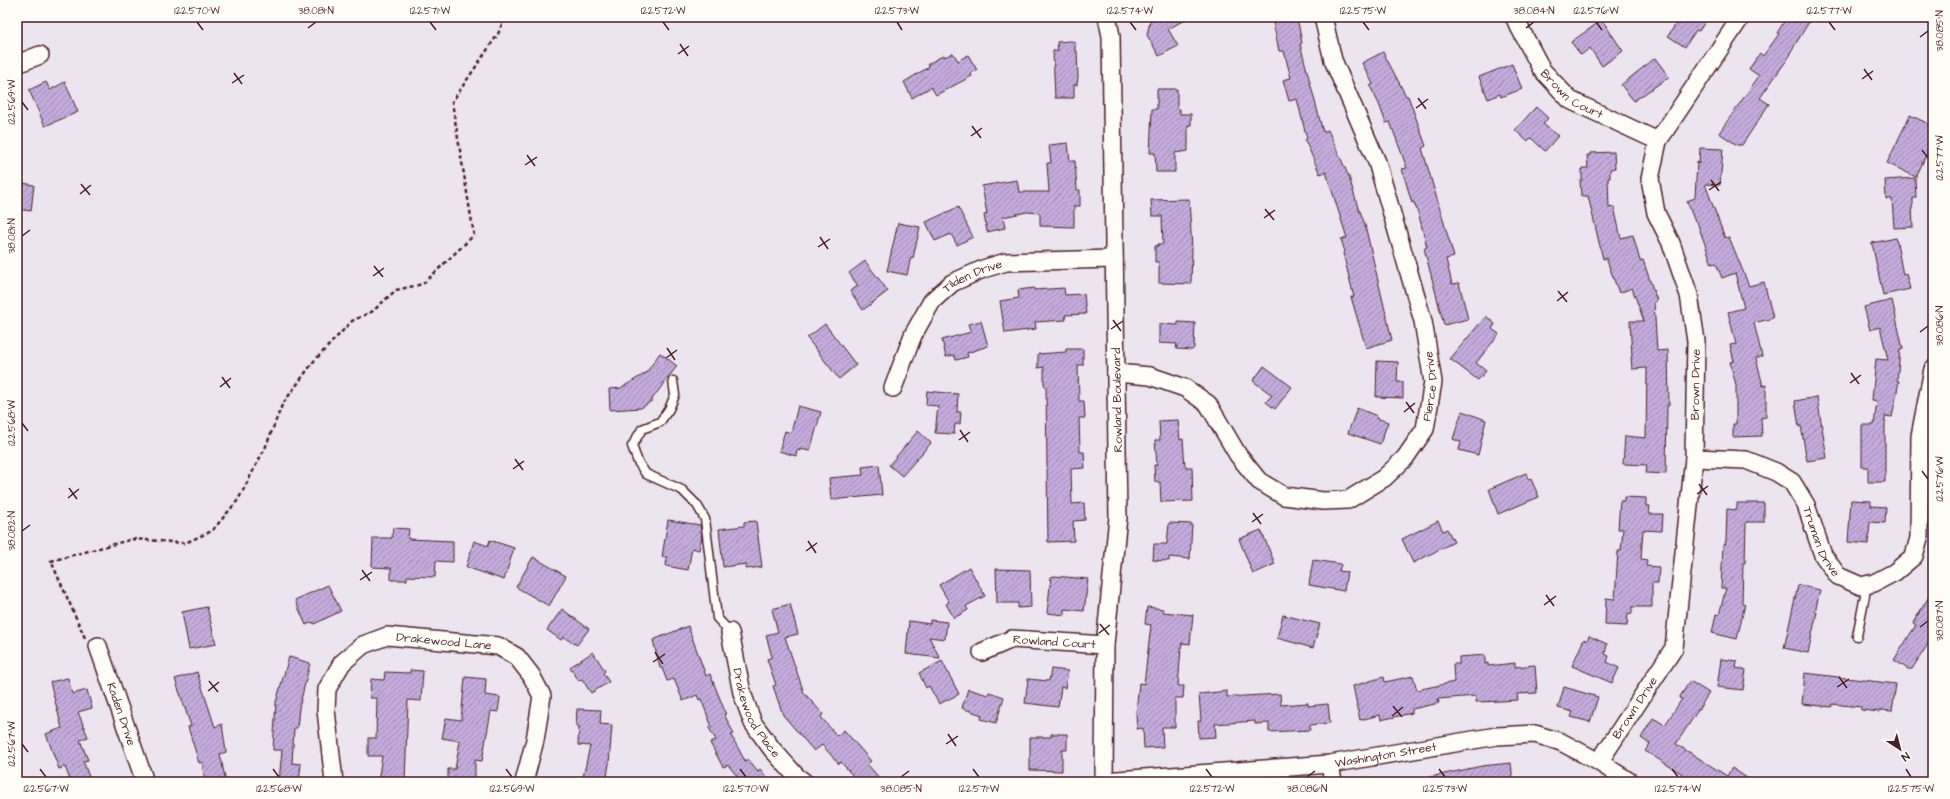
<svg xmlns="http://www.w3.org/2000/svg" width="1950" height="799" viewBox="0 0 1950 799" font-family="'Architects Daughter',sans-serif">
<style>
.building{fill:url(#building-hatch);stroke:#4a1f2b}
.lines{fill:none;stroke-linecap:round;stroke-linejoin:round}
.lane-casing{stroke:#4a1f2b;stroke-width:11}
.street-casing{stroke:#4a1f2b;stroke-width:20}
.path{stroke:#4a1f2b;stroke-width:2.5;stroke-dasharray:4 3;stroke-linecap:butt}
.lane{stroke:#fdfcf7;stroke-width:8}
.street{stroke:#fdfcf7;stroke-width:17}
.ticks{fill:none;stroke:#4a1f2b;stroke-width:1.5}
.labels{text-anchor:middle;stroke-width:3;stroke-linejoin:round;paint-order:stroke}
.street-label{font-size:12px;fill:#4a1f2b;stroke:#fdfcf7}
.neatline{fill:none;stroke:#4a1f2b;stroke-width:1.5}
.ticks-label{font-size:10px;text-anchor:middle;fill:#4a1f2b}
</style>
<defs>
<pattern id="building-hatch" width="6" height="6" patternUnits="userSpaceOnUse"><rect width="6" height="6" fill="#c3acdb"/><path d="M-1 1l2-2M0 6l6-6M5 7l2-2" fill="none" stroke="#a08bb2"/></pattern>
</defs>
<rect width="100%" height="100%" fill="#ece4ef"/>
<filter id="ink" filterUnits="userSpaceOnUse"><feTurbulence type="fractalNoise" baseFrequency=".025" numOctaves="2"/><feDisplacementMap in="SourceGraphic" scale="8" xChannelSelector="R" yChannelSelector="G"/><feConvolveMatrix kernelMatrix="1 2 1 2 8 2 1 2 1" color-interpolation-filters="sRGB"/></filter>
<g filter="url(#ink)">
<path class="building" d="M1151,17H1190L1168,29L1178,46L1159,56L1147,35Z
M1272,17H1297L1302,43L1300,44L1323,132L1328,130L1349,177L1359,211H1360L1365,225L1392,340L1366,348L1351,297H1354L1343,253L1345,252L1341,239L1347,238L1326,172L1320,174L1305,140L1307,139L1297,99L1289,101L1283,80L1291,78L1284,51H1279Z
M1675,17H1708L1699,31L1696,30L1685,47L1668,36L1679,19Z
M1787,17H1812L1790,53L1791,54L1760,98L1769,104L1742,145H1737L1719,133L1759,76L1749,69L1760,53L1763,56L1779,34L1777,33Z
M1602,20L1623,51L1602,66L1590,48L1581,55L1571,42Z
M1071,41L1075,42V51H1077L1078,77L1077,85H1074V98H1055L1053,51H1058L1057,42Z
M1383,52L1406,96H1408L1426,146L1422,148L1454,257L1446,259L1452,284L1459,283L1468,319L1444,325L1424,248L1427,247L1419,216L1414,202L1412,203L1402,169L1407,168L1390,122L1386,123L1379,104L1370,86L1373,84L1362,63Z
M953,53L958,61L968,55L977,70L971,73L972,76L936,95L931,87L912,98L904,82L929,67L928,64L944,55L945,57Z
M1655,58L1669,77L1634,101L1621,85Z
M1512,64L1522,89L1501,97L1500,94L1488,99L1479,77Z
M46,82L50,90L65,82L78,112L45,126L29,90Z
M1157,89H1177V109H1180V114H1191V125H1188V151L1175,153V172H1156L1155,153H1150L1152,109H1157Z
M1536,107L1548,118L1543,124L1558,136L1545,151L1531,138L1527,141L1515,130Z
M1910,115L1933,126V140L1916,177L1887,163Z
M1068,143L1070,161H1075L1077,190H1080V206H1074V227L1040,226V213L1027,212L1003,217L1005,228L987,232L984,215L987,214L982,186L1017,180L1019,192H1049L1047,163H1051L1049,145Z
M1700,148L1723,149L1720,185L1705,184L1725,238L1729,237L1749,286L1764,282L1773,318L1754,323L1762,356L1756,358L1763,386L1766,385V417L1761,418L1762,436L1733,437V424H1736V385L1730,362L1734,361L1730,345L1736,344L1728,312L1744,308L1735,273L1722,278L1716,263L1712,264L1697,222H1695L1687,201L1695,198L1697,162L1699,164Z
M1614,152L1615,168L1610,169V178H1608L1609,208L1614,207L1621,238L1633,235L1640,261L1643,260L1657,301L1654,302L1657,351L1668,350L1669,405H1667L1666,474L1646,473L1647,465L1623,464L1625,436L1646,438L1647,368L1632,369L1631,357H1632L1630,321H1644L1632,288L1619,293L1606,258L1603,259L1588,196H1581L1580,180H1582V168H1588L1587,155H1590V153Z
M1915,178L1916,198H1913V205L1912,206L1913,227L1894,228L1892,199H1886L1885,180Z
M17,182L34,185L31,211L17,209Z
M1189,199L1192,249L1191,284L1159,283V262H1155V246H1158V244H1163L1162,216H1152L1151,200Z
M958,207L973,237L957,245L951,234L935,241L926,222Z
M898,223L920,227L913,258L911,257L907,275L887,271Z
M1896,238L1903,275L1906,274L1910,289L1883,295L1872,243Z
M865,261L888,291L863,310L850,291L858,286L849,273Z
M1034,288V290L1064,288L1065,295L1084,294L1086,314L1065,315L1066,320L1035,322L1036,329L1005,333L1000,301L1019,298L1018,290Z
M1892,300L1903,349L1900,350L1897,381H1899L1892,417L1885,416V482H1868V467H1862V425H1874L1877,401L1872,400L1876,359L1888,360L1880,327L1870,330L1864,307Z
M1486,316L1495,324L1492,329L1499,334L1476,363L1486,371L1478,380L1450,359Z
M981,321L988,346L967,353L968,357L956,360L954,355L946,357L942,340L971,332L968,324Z
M1178,322L1195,323L1194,348L1192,350L1176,349L1177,344L1159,343V324L1178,325Z
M825,324L856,365L839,379L807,338Z
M1066,349H1083V365H1078L1079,401H1084L1085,418H1079L1080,452H1084L1085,468L1071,469L1072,504L1084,503L1085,520L1073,521L1074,541L1048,542L1046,387L1044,384V367L1038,368V354L1066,352Z
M660,353L677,366L652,399L653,400L641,408L610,410L609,389L621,388L646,373Z
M1377,361L1398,362L1397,382H1403V398L1376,397Z
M1264,366L1292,387L1275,409L1266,402L1272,395L1253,381Z
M927,391L958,394L957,412H961L960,424H955L954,434L935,433L938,406L926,405Z
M1817,397L1827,458L1807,461L1801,426L1799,427L1795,401Z
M798,406L821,412L810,451L800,449V451L797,450L796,456L779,451L785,431L791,433Z
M1357,408L1377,416L1376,418L1388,422L1380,444L1348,433Z
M1462,411L1486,420L1478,455L1459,450L1461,442L1453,439Z
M1178,420L1180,440L1183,439L1185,467H1192L1193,501L1161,502L1160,482H1155L1154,465H1157L1155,440H1160L1159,421Z
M918,431L931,443L902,476L889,465Z
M879,465L882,495L831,500L829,478L863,475L862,467Z
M1526,473L1529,480L1531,479L1539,497L1498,514L1489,489Z
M1624,497L1646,498V506H1650L1649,514H1663L1662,531L1643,530L1641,559L1647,560L1646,566L1659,567L1658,583H1652V607H1632V614L1628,613L1627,626L1605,625L1606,598L1615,599L1618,551H1621L1623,529H1618L1620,501H1624Z
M1851,500L1871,501V506L1886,507L1885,523L1870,522L1868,544L1848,542Z
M1737,503H1764V522H1746L1745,563H1743L1742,603L1745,604L1737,639L1712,633L1716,614L1719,615L1726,588H1721L1723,545H1725L1726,540L1727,509L1737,510Z
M668,520L700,525L702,536L699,550L692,548L688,570L666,566L667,557H662Z
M756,521L762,567L746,569V564L723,567L719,529L744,526V522Z
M1438,521L1443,531L1447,529L1454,542L1413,563L1402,539Z
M1169,523L1192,524L1190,559L1169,557V561L1153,560L1154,544H1167Z
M393,528L409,529L408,539L453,541V562L436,561L435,577L407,576V580H391V568L372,567L373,538H392Z
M1261,530L1275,564L1253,574L1239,539Z
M490,540L514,548L504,580L466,567L474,541L488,546Z
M533,557L566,576L549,606L516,587Z
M1313,560L1341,564L1339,571L1347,572L1344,591L1309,585Z
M969,567L985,596L966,606L968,610L954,618L946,604L949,602L939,585Z
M996,569L1030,570L1031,607L1018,608V603H997Z
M1054,576L1088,579L1084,611L1064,609V615L1047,613L1051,577Z
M328,585L341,611L314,624L313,622L306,625L295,600Z
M1798,585L1820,590L1815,612H1817L1808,653L1784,648Z
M1933,590V636L1912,669H1908L1894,660L1916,625L1913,623Z
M790,604L798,634L785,637L804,693L823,714L821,717L837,736L844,730L871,761L867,764L883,782H858L841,762L839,764L822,745L814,751L783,715L773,686L776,685L767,659L772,657L766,635L778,632L772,609Z
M207,607L216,644L189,649L182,612Z
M1147,607L1163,609V612L1193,615L1190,644L1182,643L1181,648L1178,686H1184L1183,698H1175V727H1162L1163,747L1144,748L1143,728L1137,729L1136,712L1139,683L1144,684L1151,625L1145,624Z
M562,609L589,629L577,645L563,637L561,640L547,630Z
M1283,615L1320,624L1313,648L1277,638Z
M930,620L947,622L945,639L929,637L940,658L906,654L909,621L930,624Z
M688,626L706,676L710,674L726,714H724L734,734L731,735L745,761L748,759L758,771L760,769L770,782H742L728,765L723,767L710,743L716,740L709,728L712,727L701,699L699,700L697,695L683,701L674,679L667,681L662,668H660L653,640Z
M1589,636L1607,644L1605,654L1609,656L1607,662L1619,668L1612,683L1572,666L1584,639L1587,641Z
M593,652L605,671L603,673L609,682L591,693L582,679L579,681L570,667Z
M1485,655V664L1488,663V666L1515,663V667L1535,665L1537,693L1517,694L1518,700L1501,701L1476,702V696L1438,699L1439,703L1412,709V713L1381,720L1380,715L1360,720L1353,686L1384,677L1385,682L1413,676L1417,690L1454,682L1453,664H1459V657Z
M289,657L310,663L299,708L297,728H294L292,763L301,764L299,782H279L282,750H273L276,702Z
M1721,659L1737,661L1736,668L1746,670L1743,690L1717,687Z
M942,661L959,694L939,704L929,686L926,688L919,673Z
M1051,669L1068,671L1065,688L1061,687L1058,707L1025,703L1028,679L1049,681Z
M410,670L423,671L421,701L408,700L405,782H378L382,756H368V738H376L377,698H370L371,679L384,680L385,672L410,673Z
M197,672L215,727L222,724L226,752L220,754L226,782H205L202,762L199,763L188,727L191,726L175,679Z
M1805,673L1896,684L1892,711L1881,710L1880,712L1861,710V707L1832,704V707L1802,704Z
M465,677L486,679L485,695L500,697L498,712L491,711L482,761L475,760V782H448V769H455L460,741L442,738L446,718L461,720Z
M68,678L72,694L87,690L92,708L78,712L88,737L80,740L88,760L83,761L91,782H71L65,767L59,769L46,734L62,728L50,682Z
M1690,681L1709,693L1676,744L1727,776L1732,768L1753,782H1695L1645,751L1650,744L1641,738L1653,718L1665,725L1682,699L1679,698Z
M1564,687L1598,697L1590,722L1571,717L1573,712L1558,708Z
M968,689L988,695L989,692L1004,697L996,723L981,719L982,715L962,708Z
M1227,691V697L1280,694L1281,705L1308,703V706L1328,704L1330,723L1310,725V730L1269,732V723L1255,724V721L1215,724L1216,737L1199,738L1198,721H1201L1199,694Z
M577,709L601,710L600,724L612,725L609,764L606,782H582L590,746L578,745L579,726H576Z
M1051,734H1067V750H1062V771L1030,770V737H1051Z
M1511,763L1513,782H1431L1430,777L1482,766Z"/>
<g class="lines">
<defs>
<path id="lane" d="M673,381L675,395L669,409L660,422L642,429L632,446L638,462L646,474L682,490L697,505L705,519L717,618L730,632
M1857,636L1867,585"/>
<g id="street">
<path id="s1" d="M1514,17L1542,70L1570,100L1658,141"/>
<path d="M17,64L40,55"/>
<path id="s2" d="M1116,373L1150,376L1185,388L1208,404L1238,455L1259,481L1284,496L1323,501L1348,500L1384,478L1405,458L1425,429L1433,382L1423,321L1377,162L1333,60L1323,17"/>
<path id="s3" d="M893,388L913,335L932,301L952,283L983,269L1006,262L1114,259"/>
<path id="s4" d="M1694,458L1746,460L1776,472L1792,482L1806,505L1823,555L1838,576L1861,586L1874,583L1895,572L1914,556L1919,538L1920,436L1933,369"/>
<path id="s5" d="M730,632L742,693L753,723L772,749L797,777L804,782"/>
<path id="s6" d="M98,646L145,782"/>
<path id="s7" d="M982,652L1012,639L1105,645"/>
<path id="s8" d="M1599,762L1674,648L1694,458L1696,341L1689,295L1671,243L1656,213L1650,179L1658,141L1741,17"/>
<path d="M1330,764L1333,782"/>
<path id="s9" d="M1104,781L1330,764L1497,736L1535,734L1561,742L1599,762L1630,782"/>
<path id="s10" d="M334,782L326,710L327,689L342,663L363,645L387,636L498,646L517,657L531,675L542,696L535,740L524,782"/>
<path d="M1104,782L1105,645L1118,517L1111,36L1107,17"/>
</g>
</defs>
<use href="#lane" class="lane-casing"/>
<use href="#street" class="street-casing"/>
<path class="path" d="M85,638L51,561L133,539L185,543L212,531L238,500L266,446L282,405L314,361L352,321L373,311L396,290L423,284L474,235L452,102L498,34L505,17"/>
<use href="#lane" class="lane"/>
<use href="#street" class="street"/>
</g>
</g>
<path class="ticks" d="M197,22L203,30M430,22L436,30M663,22L669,30M897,22L902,30M1130,22L1136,30M1363,22L1369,30M1596,22L1602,30M1829,22L1835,30M308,28L316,22M1526,28L1534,22M1920,37L1928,31M680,44L688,56M678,54L689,46M1864,69L1872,80M234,73L242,84M1862,79L1873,71M232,83L244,75M1418,98L1426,109M22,102L28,110M1416,108L1428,99M972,126L981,138M971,136L982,128M1922,150L1928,158M527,155L535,166M525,165L537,157M1711,180L1719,191M81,184L90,195M1709,190L1721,182M80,194L91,185M1265,209L1274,220M1264,218L1275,210M22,236L30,230M820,237L828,249M818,247L830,239M374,266L383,277M373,276L384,268M1558,291L1567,302M1557,301L1568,292M1113,320L1121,331M1111,329L1123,321M1920,332L1928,326M667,348L675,360M666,358L677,350M1851,373L1859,384M222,377L230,388M1850,383L1861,375M220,387L231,378M1406,402L1414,413M1404,412L1415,403M22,423L28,431M960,430L968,442M959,440L970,432M515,459L523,470M513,469L524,461M1922,471L1928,479M1699,484L1707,495M69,488L77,499M1697,494L1708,486M68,498L79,489M1253,513L1261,524M1252,522L1263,514M22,531L30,525M808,541L816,553M806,551L817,543M362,570L370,581M360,580L372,572M1546,595L1554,606M1544,605L1556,596M1100,624L1109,635M1920,627L1928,621M1099,633L1110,625M655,652L663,664M653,662L665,654M1839,677L1847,688M209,681L218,692M1837,687L1849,679M208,691L219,682M1393,706L1402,717M1392,716L1403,707M948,734L956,746M22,744L28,752M946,744L958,736M40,769L46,777M273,769L279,777M506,769L512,777M740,769L746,777M973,769L979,777M1206,769L1212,777M1439,769L1445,777M1672,769L1678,777M1906,769L1911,777M901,777L909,771M1307,777L1315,771"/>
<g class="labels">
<g class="street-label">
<text dy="4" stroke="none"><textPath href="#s1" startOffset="99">Brown Court</textPath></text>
<text dy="4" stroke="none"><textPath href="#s3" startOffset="144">Tilden Drive</textPath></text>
<text dy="4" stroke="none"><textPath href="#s8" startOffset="401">Brown Drive</textPath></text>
<text dy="4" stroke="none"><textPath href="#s2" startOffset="435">Pierce Drive</textPath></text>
<text transform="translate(1117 400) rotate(-91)" y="4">Rowland Boulevard</text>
<text dy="4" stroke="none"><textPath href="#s4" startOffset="170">Truman Drive</textPath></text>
<text dy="4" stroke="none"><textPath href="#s10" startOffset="234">Drakewood Lane</textPath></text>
<text dy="4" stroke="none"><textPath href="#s7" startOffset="75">Rowland Court</textPath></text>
<text dy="4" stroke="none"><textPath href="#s8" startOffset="65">Brown Drive</textPath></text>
<text dy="4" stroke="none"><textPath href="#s5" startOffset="86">Drakewood Place</textPath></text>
<text dy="4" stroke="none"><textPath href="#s6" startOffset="72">Kaden Drive</textPath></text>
<text dy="4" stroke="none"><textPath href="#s9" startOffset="283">Washington Street</textPath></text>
</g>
</g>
<rect width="1950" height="799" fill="none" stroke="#fdfcf7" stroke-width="44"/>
<g transform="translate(1900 749) rotate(144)" stroke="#fdfcf7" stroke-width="3" paint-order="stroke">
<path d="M0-3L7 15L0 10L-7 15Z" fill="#4a1f2b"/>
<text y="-6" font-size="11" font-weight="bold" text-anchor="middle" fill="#4a1f2b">N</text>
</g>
<rect x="22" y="22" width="1906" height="755" class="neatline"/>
<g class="ticks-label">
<text x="197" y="14">122.570°W</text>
<text x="316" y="14">38.081°N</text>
<text x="430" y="14">122.571°W</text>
<text x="663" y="14">122.572°W</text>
<text x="897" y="14">122.573°W</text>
<text x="1130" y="14">122.574°W</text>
<text x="1363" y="14">122.575°W</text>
<text x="1534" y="14">38.084°N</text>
<text x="1596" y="14">122.576°W</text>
<text x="1829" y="14">122.577°W</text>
<text transform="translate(1939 31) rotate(-90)" y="4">38.085°N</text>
<text transform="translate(11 102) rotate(-90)" y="4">122.569°W</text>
<text transform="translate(1939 158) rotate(-90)" y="4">122.577°W</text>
<text transform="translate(11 236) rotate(-90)" y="4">38.081°N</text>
<text transform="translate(1939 326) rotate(-90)" y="4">38.086°N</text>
<text transform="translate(11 423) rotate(-90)" y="4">122.568°W</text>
<text transform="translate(1939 479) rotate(-90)" y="4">122.576°W</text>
<text transform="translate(11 531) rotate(-90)" y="4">38.082°N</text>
<text transform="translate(1939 621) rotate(-90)" y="4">38.087°N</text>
<text transform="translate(11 744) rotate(-90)" y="4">122.567°W</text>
<text x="46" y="792">122.567°W</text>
<text x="279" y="792">122.568°W</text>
<text x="512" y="792">122.569°W</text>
<text x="746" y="792">122.570°W</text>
<text x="901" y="792">38.085°N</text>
<text x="979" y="792">122.571°W</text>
<text x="1212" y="792">122.572°W</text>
<text x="1307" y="792">38.086°N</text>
<text x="1445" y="792">122.573°W</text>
<text x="1678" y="792">122.574°W</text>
<text x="1911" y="792">122.575°W</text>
</g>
</svg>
